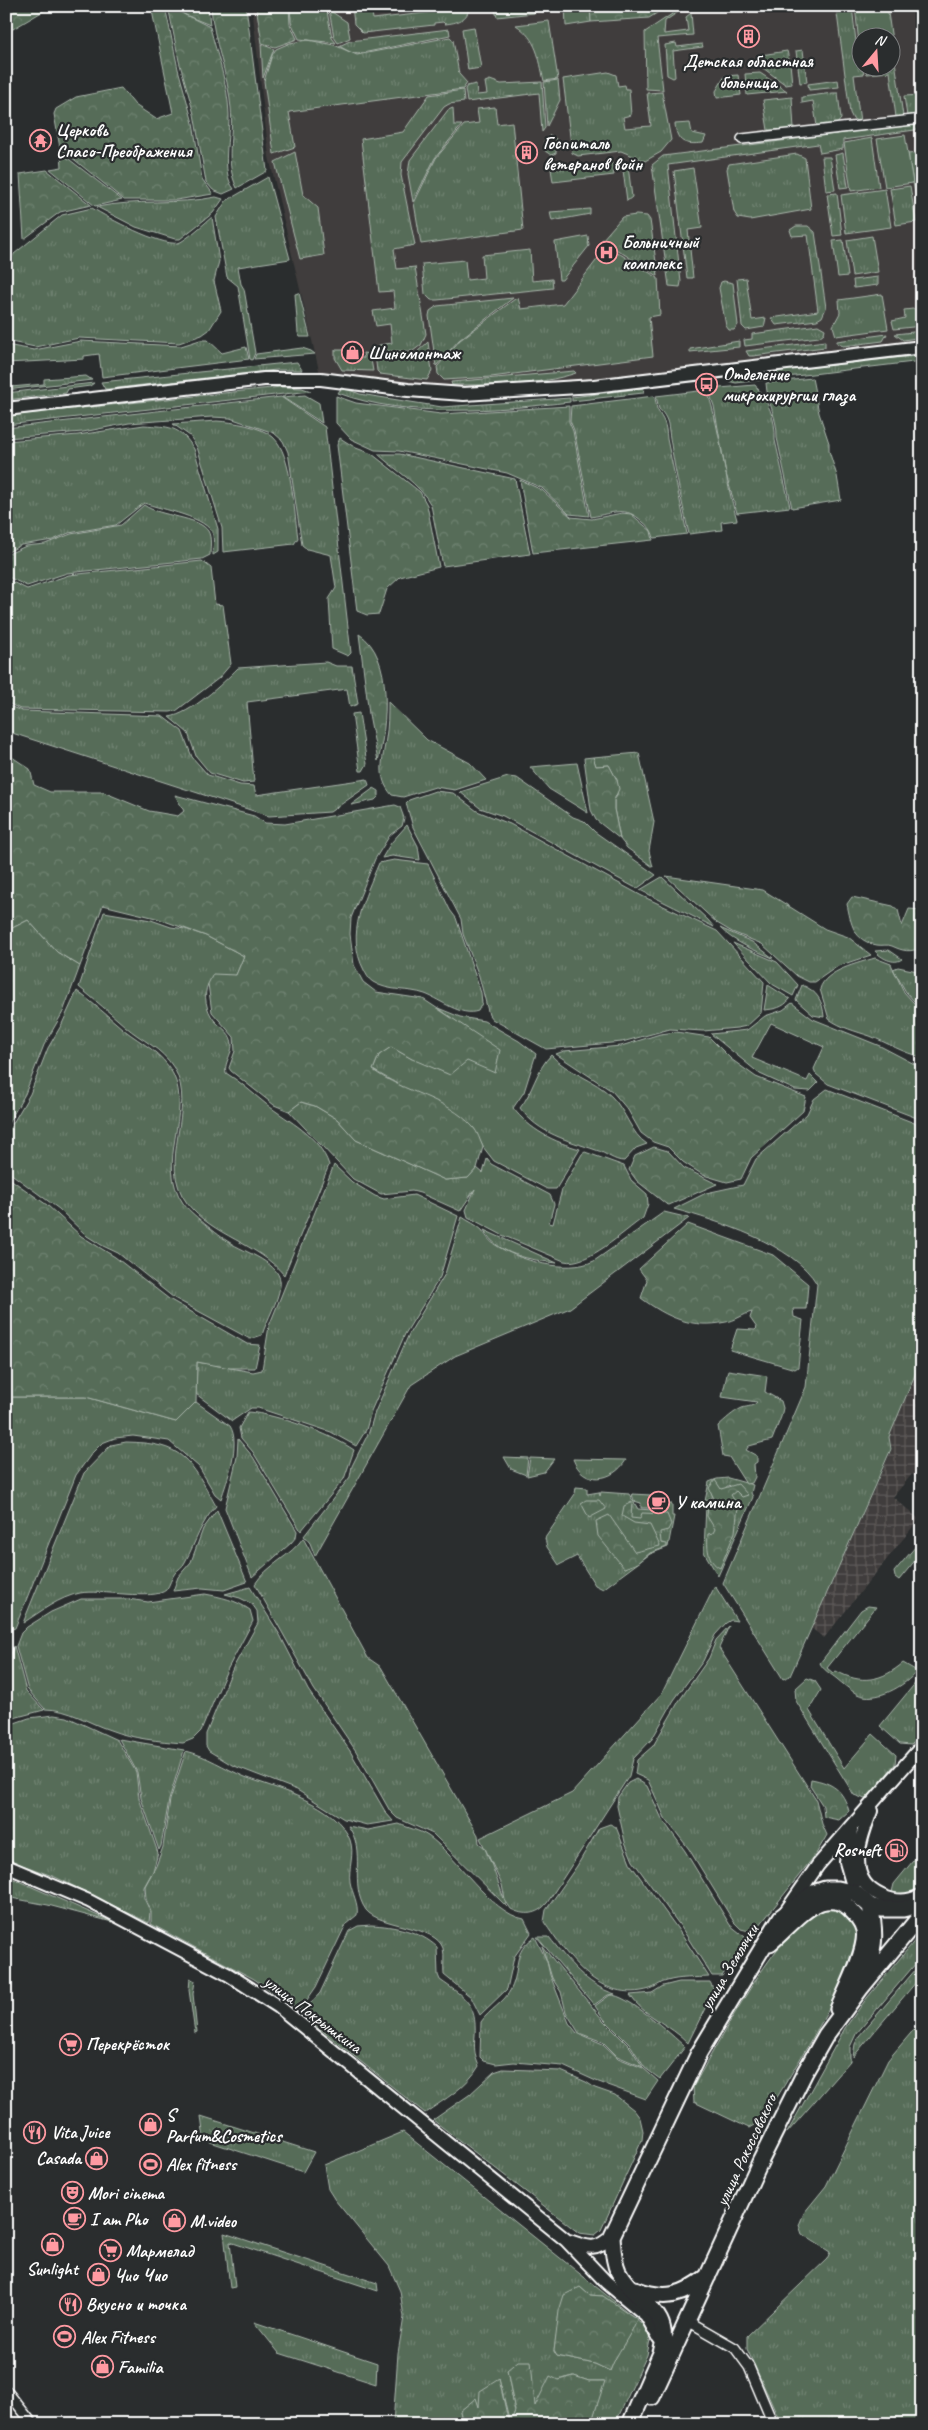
<svg xmlns="http://www.w3.org/2000/svg" width="928" height="2430" viewBox="0 0 928 2430" font-family="Caveat,sans-serif">
<style>
.built{fill:#403d3c;fill-rule:evenodd}
.industrial{fill:url(#industrial-grid)}
.grass{fill:url(#grass-tufts);stroke:#aab6ac;fill-rule:evenodd}
.forest{fill:url(#forest-crowns);stroke:#aab6ac}
.pitch{fill:#566c58;stroke:#aab6ac}
.lines{fill:none;stroke-linecap:round;stroke-linejoin:round}
.minor-casing{stroke:#fff;stroke-width:12}
.secondary-casing{stroke:#fff;stroke-width:16}
.trunk-casing{stroke:#fff;stroke-width:19}
.minor{stroke:#2a2d2e;stroke-width:9}
.secondary{stroke:#2a2d2e;stroke-width:12}
.trunk{stroke:#2a2d2e;stroke-width:15}
.labels{text-anchor:middle;stroke-width:4.5;stroke-linejoin:round;paint-order:stroke}
.poi-label{font-size:18px;font-weight:bold;fill:#fff;stroke:#2a2d2e;text-anchor:start}
.street-label{font-size:18px;fill:#fff;stroke:#2a2d2e}
</style>
<defs>
<pattern id="industrial-grid" width="8" height="8" patternUnits="userSpaceOnUse" patternTransform="scale(1.25)"><rect width="8" height="8" fill="#403d3c"/><path d="M0 4h8M4 0v8" fill="none" stroke="#5d5a59"/></pattern>
<pattern id="grass-tufts" width="24" height="20" patternUnits="userSpaceOnUse" patternTransform="scale(1.25)"><rect width="24" height="20" fill="#566c58"/><path d="M3 7l-1-3M5 7V3M7 7l1-3M15 17l-1-3M17 17v-4M19 17l1-3" fill="none" stroke="#6f8271"/></pattern>
<pattern id="forest-crowns" width="20" height="18" patternUnits="userSpaceOnUse" patternTransform="scale(1.25)"><rect width="20" height="18" fill="#566c58"/><path d="M2 6a3 3 0 1 1 6 0M12 15a3 3 0 1 1 6 0" fill="none" stroke="#6f8271"/></pattern>
</defs>
<rect width="100%" height="100%" fill="#2a2d2e"/>
<filter id="ink" filterUnits="userSpaceOnUse"><feTurbulence type="fractalNoise" baseFrequency=".02" numOctaves="2"/><feDisplacementMap in="SourceGraphic" scale="10" xChannelSelector="R" yChannelSelector="G"/><feConvolveMatrix kernelMatrix="1 2 1 2 8 2 1 2 1" color-interpolation-filters="sRGB"/></filter>
<g filter="url(#ink)">
<path class="built" d="M252,6H922V347L464,394L321,379L269,157ZM860,38H890V68H860Z"/>
<path class="industrial" d="M922,1360V1482L912,1474L893,1497L919,1519L824,1638L811,1628L892,1449L889,1437Z"/>
<path class="grass" d="M290,6H326L332,38L336,43L299,39L291,22Z
M352,6H371L373,19L450,10V6H469C469,20 456,23 445,24L443,22L434,23V25L363,33L354,24Z
M494,6H540L534,13L497,17Z
M565,6H590L591,22L566,26Z
M684,6H687L665,21L664,34L688,31L686,17L691,13L693,35L657,38L663,90L646,89L645,32Z
M836,6H852L857,51L864,74L854,75L860,122L853,119L850,113Z
M855,6H887L903,116L896,117L890,72L867,74L865,68H890V38H860V53Z
M329,10L347,22L350,38L338,43L334,37Z
M549,21L558,79L544,81C539,58 537,39 516,25Z
M474,27L481,68L468,70L462,29Z
M449,29L450,35L358,54L350,52L339,46L350,41Z
M450,37L453,40L459,74L467,83L463,89L289,112L295,147L274,154L264,81L272,55L276,49L290,43L308,40L334,45L357,55Z
M676,43L677,47L702,44L703,47L673,51L675,77L673,78L667,75L665,45Z
M261,44L274,49L263,78Z
M803,50L807,82L800,83L796,51Z
M787,51L789,59L766,61L767,66L790,63L792,84L786,85L763,68L761,55Z
M608,72L616,75L618,86L625,85L626,89H629L631,115L623,117L625,128L651,126L647,93L662,92L671,140L661,152L645,161L621,151L578,156L572,153L563,79Z
M760,73L787,91L747,95L745,74Z
M738,75L741,95L717,98L716,91L725,76Z
M490,80L501,84L542,82L545,128L542,132L539,93L467,102L465,89L467,86L476,84L477,95L487,94L485,82Z
M558,80L560,100L547,126L544,82Z
M838,80L839,87L809,90L808,84Z
M463,90L464,102L449,104L444,107L402,162L401,175L415,245L394,249L397,269L415,267L426,334L421,345L413,351H380L379,345L392,343L390,324L376,326L373,311L395,308L393,291L379,292L361,139L403,132L429,95Z
M833,93H838L841,119L836,125L817,126L813,101L802,103V97Z
M922,95V114L907,116L904,96Z
M792,97L794,129L768,130L763,100Z
M495,107L497,124L512,122L523,230L421,244L414,203L436,158L464,125L479,123L477,109Z
M453,108L454,125H462L435,158L413,202L408,174L410,160L448,110Z
M690,123L692,133L706,136L703,143C685,145 677,143 675,124Z
M922,123V129L843,140V149L820,153L818,144L668,165L681,282L680,287L669,286L652,165L663,156Z
M550,135L556,139V153L551,155L545,151L544,141Z
M295,152L303,195L318,208L324,255L300,259L275,162Z
M843,153L848,187L840,188L835,155Z
M918,153L922,175L921,227L908,154Z
M797,154L805,158L811,209L750,220L738,218L734,212L727,169L729,164Z
M822,157H830L835,190L826,191Z
M622,162L628,166L632,197L627,201Z
M612,163L614,175L553,182L551,169Z
M693,168L702,228L688,230L693,278H687L674,171Z
M268,177L290,259L238,267L241,284L244,289L255,353L252,360L250,359L238,286L227,277L216,217L226,201Z
M910,186L916,222L896,225L890,189Z
M885,189L891,227L846,233L841,195Z
M837,193L842,235L833,236L827,194Z
M216,197L223,199L213,213L180,239H175L136,227L97,207C136,199 177,205 216,197Z
M92,208C108,218 160,246 178,243C184,242 206,222 212,217L219,261L214,281L221,311L209,330L202,335L179,343L79,338L35,347L6,341V268L14,254L62,215Z
M590,209V214L552,221L550,212Z
M636,215L647,216L650,220L658,276L602,240L622,217Z
M796,226H808L815,232L826,308L822,317L817,320L776,325L771,318L818,311L808,235L792,236L790,230Z
M588,236L589,246L562,280H559L555,242Z
M872,236L878,272L852,276L847,240Z
M843,240L848,276L838,277L833,241Z
M601,242L658,278L660,315L649,317L653,356L491,377L444,380L438,374L437,367L460,340L515,299L518,298L521,309L563,304L599,257Z
M530,250L532,281L552,279L553,288L437,300H431L425,294L422,264L465,260L467,280L484,278L482,255Z
M878,277V285L854,288L853,280Z
M746,278L752,320L766,318L764,327L746,330L742,326L737,279Z
M724,281L733,283L738,325L734,330H729L726,326L719,288L721,282Z
M299,293L310,337H300L298,333L295,294Z
M882,294L888,329L836,336L833,326L840,313L839,300Z
M513,298L459,340L436,366L429,316L430,311L437,306Z
M922,308V326L894,329L892,321L905,318L904,310Z
M818,325L825,329L824,333L819,337L745,346L744,340L752,339V334Z
M922,331V337L903,340L895,334Z
M887,334L883,341L843,346L837,343V341Z
M200,340H208L222,353L246,347L249,359L102,377L99,354L84,356V359L6,363V345L34,350L81,341L181,346Z
M739,341V347L690,352V349Z
M825,341V347L753,356H749L746,351Z
M428,342L432,371L427,380L380,374L377,371L375,354L416,353Z
M302,348L311,351L315,354L254,359L256,354Z
M335,350H347L348,358H364L363,353L370,354L373,371L342,370L335,358Z
M922,355V361L736,383L728,381L753,374Z
M297,362L302,370H276L108,389H105L101,382Z
M574,371L576,373C537,386 493,385 452,385L451,382Z
M86,376L92,380L6,390V380L9,381L11,387L44,384V379Z
M812,378L819,413L829,443V451L837,476L841,500L792,508L777,438C778,419 767,402 766,383Z
M94,383L90,386L68,389L66,393L6,400V393Z
M755,385C768,401 776,419 775,440L790,507L737,513L726,474L714,406L708,389Z
M281,387L302,388L311,391L6,425V416Z
M644,388L643,393L572,401V397Z
M346,389L360,394L442,407L570,398V402C498,410 408,419 338,393L340,390Z
M707,390C721,432 724,477 737,520L721,522L722,530L689,534C681,498 673,462 668,424C667,419 663,412 659,409L656,396Z
M305,395L319,403L322,423L282,397Z
M654,396C656,400 656,405 657,409C664,422 666,422 667,439L687,534L654,538C652,530 649,527 643,522C625,505 614,513 591,517L574,430L570,421L571,406Z
M281,397L325,427L351,653L348,656L332,649L329,599L336,588L331,555L307,549L302,545L288,452L283,441L274,433L230,418L212,417L129,423L83,432L6,438V428Z
M217,421C233,422 260,426 273,437C292,454 294,513 298,538L294,544L223,552L222,528L197,447L190,436L173,424Z
M144,425C169,427 179,425 194,449L218,529V552L213,555C213,549 214,541 213,535C209,517 160,509 144,503L116,525L69,533L53,540L21,545L6,553V441L78,435Z
M144,505C160,517 198,516 208,531C212,538 210,548 210,555L202,559L67,573L27,586L6,576V555L26,546L45,544L71,534L121,525Z
M202,561L211,568L215,604L223,605L231,664L219,678L176,711L170,712L20,709L6,702V579L27,589L69,575Z
M326,662L336,666H352L358,704L350,707L347,689L247,702L254,782L243,783L210,773L196,756L188,733L169,717C191,714 222,684 238,668Z
M388,702L427,740L470,763L486,780L455,790L435,787L403,797L392,795C376,777 383,760 386,738C388,726 388,715 388,702Z
M6,705L22,711L162,716L182,731L192,757L208,775L240,785L254,786L256,795L367,779L369,785L330,812L269,816L6,731Z
M359,713L367,764L363,771H360L352,714Z
M639,753L654,822L649,851L653,867L627,848L620,839L614,809V800L617,796V780L609,765L596,766L593,757Z
M508,777L517,778L573,817L584,821L595,832L656,875L638,888L634,887L503,816L480,808L460,792Z
M374,788L379,791V796L375,800L351,805Z
M435,791L453,793L477,811L510,824L642,896L717,931L764,982L761,1013L747,1026L737,1028L703,1031L670,1029L622,1042L546,1049L492,1019L489,1015L479,976L463,934L461,919L413,827L406,803L409,800Z
M407,825L418,846L420,860L392,856L382,858L391,843Z
M394,860L428,864L450,910L456,918L481,993L482,1003L478,1011C461,1017 441,1000 425,994C408,988 389,992 373,982C369,980 366,974 364,970C345,934 365,897 379,863Z
M666,876L763,890L825,929L848,937L871,955L838,966L815,982H809L797,976L762,944L732,932L717,923Z
M662,877L708,920L714,927L640,890Z
M104,912L151,920L171,927L185,929L206,936L244,956L236,975L208,984C203,995 206,1010 214,1020C219,1026 227,1030 230,1037C237,1050 223,1061 226,1073C241,1082 252,1093 266,1104C289,1122 319,1135 329,1165L284,1275C258,1243 212,1236 187,1203C156,1162 198,1109 174,1068C161,1047 142,1041 125,1026C110,1013 95,1000 79,987Z
M28,920L57,952L80,966L63,1012L44,1045L25,1094L6,1127V931Z
M720,928L752,942L773,958C754,950 735,943 720,928Z
M733,943L777,962L798,985L793,996L772,984Z
M889,950L902,959C894,965 881,958 875,951Z
M875,958L891,964L904,992L921,1011L922,1057C903,1053 888,1043 870,1036C855,1031 842,1028 829,1019L820,989C825,970 859,963 875,958Z
M898,967L922,972V1010L906,992L893,969Z
M768,985L790,999C783,1008 775,1009 764,1010Z
M802,985C817,991 823,1001 824,1017L813,1015L796,1000Z
M77,991C93,1003 108,1016 123,1029C142,1044 162,1052 173,1074C193,1114 155,1162 183,1203C188,1211 220,1237 229,1242C243,1252 284,1263 280,1286C278,1302 267,1319 262,1335L250,1339L174,1298L118,1253L103,1246L87,1236L59,1209L6,1170V1135L30,1094L48,1048L62,1024Z
M792,1003L813,1019L880,1046L922,1068V1120L828,1084L816,1074L814,1069L824,1047L771,1023L752,1058L807,1081L810,1075L818,1083L810,1091L795,1090L760,1074L711,1034L747,1030L765,1016L783,1010Z
M438,1008L460,1017L484,1021L519,1041L536,1054L524,1092L513,1108C530,1130 554,1142 580,1149L556,1189H547L494,1161L483,1147L474,1128L373,1070L379,1055L391,1047L412,1059L468,1030Z
M551,1055C567,1073 595,1079 612,1097C626,1111 631,1134 647,1144L636,1148L624,1161C614,1161 606,1153 596,1150C567,1140 539,1134 520,1108C533,1092 536,1070 551,1055Z
M827,1089L922,1126V1358L889,1437L891,1449L790,1676L783,1679L723,1583L806,1387L817,1284C794,1244 717,1221 674,1209L706,1193L743,1185L756,1159L807,1114L814,1099Z
M301,1102L315,1106L337,1119L356,1140L445,1180L468,1178L477,1168L483,1173L487,1159L491,1164L550,1195L554,1204L549,1223L553,1224L562,1189L582,1154L585,1152L624,1166L631,1180L647,1194L648,1204L643,1218C624,1231 587,1267 564,1261L502,1235L468,1217L466,1210L475,1189L460,1211L420,1193L412,1191L381,1194L353,1179L289,1111Z
M334,1165L352,1182L375,1196L384,1199L414,1195L458,1216L440,1277L405,1334L371,1411L366,1430L356,1446L331,1432L258,1408H251L232,1421L196,1394L197,1362L253,1372L262,1370L269,1326Z
M664,1212L689,1218L570,1308L455,1356L411,1385L315,1556L310,1543L304,1536L350,1477L352,1466L369,1432L375,1412L409,1334L445,1274L462,1217C468,1221 477,1225 482,1230C486,1235 488,1240 494,1244C519,1261 567,1274 594,1261Z
M484,1230L557,1263C531,1260 497,1255 484,1230Z
M6,1397H86L176,1422L196,1402L230,1426C241,1443 227,1481 221,1499L215,1494L199,1467L169,1441L133,1436L115,1438L102,1443L92,1453L76,1475L15,1628L6,1631Z
M248,1412C276,1414 331,1434 354,1450L344,1479L301,1531L253,1452L241,1438L239,1428Z
M238,1439L253,1457L297,1531L296,1537L291,1543L252,1577L225,1508L237,1457Z
M126,1442C183,1443 190,1459 216,1506C201,1522 196,1542 185,1562C183,1567 178,1569 175,1573C171,1578 170,1585 166,1590C154,1601 100,1589 80,1593C59,1597 40,1612 23,1623L84,1473L111,1445Z
M504,1457L528,1458L526,1475L511,1469Z
M530,1458L554,1459L544,1472L527,1476Z
M573,1459L626,1460C613,1482 583,1486 573,1459Z
M728,1478L753,1485L751,1493L753,1497L718,1576L704,1552L706,1504L733,1489L729,1485L725,1488L726,1490L705,1501L709,1482L717,1479Z
M576,1487L587,1488V1494L599,1492L600,1496L601,1492L629,1494L638,1509L666,1511L667,1504H672V1516H674L668,1547L650,1554L603,1589L595,1585L577,1556L559,1565L547,1547L545,1538L575,1494Z
M632,1494L651,1495L650,1508H641V1503L634,1501Z
M217,1510L247,1582L224,1590L202,1588L173,1591L178,1577L191,1562L203,1529Z
M303,1538L368,1658L381,1667L478,1835L479,1843L485,1848L491,1863L507,1907L433,1834L397,1818L390,1811L356,1751L314,1689L255,1584C267,1565 291,1556 303,1538Z
M922,1539V1552L899,1580L895,1577L894,1572Z
M715,1586L737,1621L731,1620L726,1623L715,1635L703,1661L674,1700L652,1739L633,1759L629,1776L547,1903C537,1915 524,1916 511,1909L505,1900L502,1885L480,1838L572,1793L662,1693Z
M250,1587L280,1635L308,1690L350,1751L386,1813L393,1821L367,1825L344,1819L297,1790L232,1765L209,1751L206,1746V1734L233,1668L258,1623L257,1611L252,1604L240,1598L225,1594Z
M205,1594C221,1597 236,1600 250,1610L253,1621L226,1672L201,1731L193,1739L183,1743C159,1741 133,1739 110,1730C88,1723 69,1709 45,1709L28,1690L16,1646L21,1633L27,1627L51,1612L81,1599H128L148,1602Z
M868,1606L876,1607L827,1668L833,1673L836,1671C861,1685 882,1681 903,1663L917,1671C905,1686 876,1703 857,1694C850,1690 843,1684 837,1679C831,1674 823,1670 820,1663L861,1610Z
M729,1626L719,1648L816,1800L822,1824L827,1835L816,1854L759,1926L749,1931L741,1929L734,1922L689,1849L665,1818L648,1780L635,1774L637,1760L653,1746L679,1701L709,1658L716,1640Z
M14,1646L26,1691L44,1710L6,1720V1667Z
M922,1675V1735L911,1745L900,1744L880,1726Z
M807,1678L815,1681L821,1690L809,1710L844,1768L873,1734L896,1755L895,1764L869,1797L865,1799L854,1795L796,1701L795,1689Z
M54,1715L67,1717L117,1740L136,1772L139,1798L158,1853L153,1871L144,1887V1898L150,1911L149,1923L55,1877L6,1859V1726L29,1718Z
M119,1739L184,1750L169,1800L161,1846L159,1850L141,1798L137,1772Z
M186,1751C207,1756 224,1768 245,1777C277,1789 337,1804 350,1840C355,1854 348,1868 350,1882C352,1893 359,1904 357,1915L346,1924L316,1987L300,2010L254,1979L151,1924V1912L146,1899L145,1886L156,1866L163,1847L170,1800Z
M636,1779L647,1786L662,1819L685,1851L730,1925L745,1937L744,1943L722,1976H712L681,1927L633,1861L625,1842L617,1806L618,1797L628,1783Z
M399,1824C408,1828 419,1830 428,1836C457,1856 490,1913 524,1919L531,1933L514,1957L507,1989L480,2015L471,1997L444,1975C443,1966 445,1956 443,1948C435,1925 379,1927 366,1910C348,1884 367,1850 348,1826L368,1830Z
M610,1824L616,1827L631,1865L677,1928L709,1977C695,1978 680,1977 667,1981C660,1982 655,1988 650,1989C600,2004 568,1957 544,1922L546,1910L577,1866L599,1828Z
M922,1850V1887L905,1897L894,1896L892,1892L894,1884Z
M6,1875L7,1876L112,1922L48,1905L6,1897Z
M837,1907C847,1914 858,1922 859,1936C860,1967 783,2086 764,2119L749,2128L694,2102L693,2087C717,2045 779,1925 822,1908C826,1907 832,1907 837,1907Z
M371,1925C394,1926 420,1931 437,1947L438,1975L440,1980C464,1997 477,2003 475,2035C474,2047 474,2055 479,2066C467,2087 445,2099 425,2113L304,2016L309,2005L320,1993L349,1931L358,1926Z
M922,1932V1956L856,2034L850,2047V2061L787,2133L845,2028L867,1998Z
M535,1937L547,1961L550,1975L569,2023L577,2033L603,2044L618,2058L643,2068L658,2081L646,2099L596,2081L563,2066L514,2062L496,2064L484,2061L480,2057L481,2022C489,2010 505,2002 511,1989C521,1969 511,1952 535,1937Z
M537,1937H549C568,1961 586,1985 615,1994L608,1995L594,2005Z
M542,1946L603,2020L630,2047L643,2067L617,2056L603,2042L579,2033L566,2012L561,1992L552,1978Z
M922,1962V1975L853,2057L855,2044L859,2036Z
M190,1978L195,1981L193,1994L197,2032L195,2033L189,1990Z
M679,1982H710L714,1990L688,2043C671,2025 643,2016 630,1995L652,1993L663,1986Z
M610,1995C627,1994 671,2034 685,2047L660,2079L645,2068L631,2046L604,2019L595,2006Z
M922,2020V2424H781L747,2349V2336L827,2259L830,2252L802,2234L799,2225L804,2213L826,2186L888,2060Z
M503,2069L561,2071L586,2082L595,2088L615,2095L634,2110L640,2118L643,2131L642,2140L601,2230L595,2235L579,2233L433,2120L469,2095L494,2072Z
M201,2116L314,2152L303,2172L204,2140Z
M403,2132L645,2326L650,2340L647,2355L615,2424H591L604,2381H589L574,2376L558,2380L534,2407L507,2370L515,2411L510,2424L499,2379L479,2409L476,2399L460,2411L463,2424H393L398,2353L404,2317L400,2291L389,2266L335,2200L328,2189L324,2165ZM580,2287L589,2295L603,2296L633,2328L615,2357L610,2371L595,2364L557,2356L554,2351L556,2337Z
M224,2233L377,2283L378,2291L230,2242L235,2287L230,2288Z
M254,2322L377,2363L376,2384L279,2353Z"/>
<path class="forest" d="M6,6H52L6,33Z
M151,6H165L178,69L193,123L202,179L213,194L176,200H124L60,148L54,114L56,109L76,97L121,88L135,105L156,119L173,113Z
M168,6L210,27C217,55 228,85 229,114C230,135 220,172 234,189L223,194L213,190L206,182L194,114L179,61Z
M173,6H208L210,25L185,15Z
M211,6H246L267,171L237,188C224,161 234,136 231,108C228,73 213,41 211,6Z
M256,6H289L290,24L297,39L275,47L262,43Z
M590,6H668L649,18L591,22Z
M61,153L122,200L95,206L50,169L62,167Z
M47,170L91,205L60,212L24,239L20,174Z
M336,396L356,403L441,414L569,406V422L573,431L589,516L569,514L542,488L507,473L399,451L375,450L351,439L336,423Z
M340,438L356,448L372,454L420,492L427,505L439,567L400,577L387,589L379,614L367,615L357,611L337,445Z
M378,454H400L515,479L530,554L443,566L431,505C419,483 396,471 378,454Z
M520,480L542,490L571,517L592,519L622,513L631,514L651,531L653,540L533,553Z
M359,634C394,656 387,726 378,761L369,714Z
M6,753L30,769L34,785L50,792H103L149,811L178,816L184,811L175,795L254,816L265,823L285,824L395,805L400,807L404,818L402,826L390,835L375,859L351,918L350,934L354,965L363,982L376,992L423,999L500,1050L495,1073L467,1061L450,1075L412,1059L391,1047L379,1055L373,1070C404,1093 446,1097 473,1127C478,1132 480,1141 483,1147L477,1168L468,1178L445,1180L356,1140L337,1119L315,1106L301,1102L289,1111L274,1105L231,1071L229,1068L235,1051L234,1037L212,1012L208,984L213,974L236,975L244,956L206,936L156,918L103,905L80,966L57,952L28,920L6,931Z
M593,757L596,766L609,765L617,780L619,789L614,800V809L620,839L596,820L591,810L584,758Z
M577,763L588,813L549,789L530,767Z
M852,897L893,906L898,910L902,926L909,909L922,910V947C910,953 903,951 892,946C888,944 882,946 877,945C853,941 851,923 847,904Z
M676,1032L709,1037L731,1059L756,1077L806,1097L803,1111L751,1158L741,1179L727,1182L703,1175L683,1162L668,1147L653,1142L641,1133L628,1110L612,1091L556,1054L564,1051L621,1046L660,1034Z
M654,1147L668,1151L684,1168L717,1184L669,1205L666,1204L637,1181L629,1170L635,1156Z
M6,1176L47,1205L81,1236L115,1257L169,1299L247,1344L260,1345L255,1368H230L197,1362L196,1402L176,1422L86,1397H6Z
M688,1224L773,1255L808,1284L806,1309H793L794,1317L803,1320L798,1367L795,1369L730,1350L737,1329L755,1330L757,1328L750,1318L752,1312C743,1314 735,1321 726,1322C692,1329 668,1318 641,1298L647,1280L639,1269Z
M728,1370L767,1376L765,1392L781,1401L783,1408L781,1417L772,1440L749,1446L746,1450L757,1456V1462L754,1464L755,1477L752,1483L746,1484L729,1457L723,1456L718,1426C725,1420 733,1412 742,1408C748,1406 753,1407 757,1402L722,1397Z
M715,1480L721,1489L738,1484L748,1495L742,1497L736,1491L731,1495L738,1506L735,1532L720,1568C707,1562 707,1546 708,1534L713,1533L715,1529L707,1516L708,1507L715,1501L709,1488Z
M586,1500H599L606,1509L589,1518L581,1503Z
M632,1502L631,1518L640,1519L642,1513L667,1514L671,1524L668,1530L660,1532L661,1543L667,1544V1547L650,1553L638,1563L624,1568L598,1536L596,1521L609,1515L635,1552L660,1546L650,1525L634,1523L622,1516L624,1506Z
M811,1779C833,1783 843,1790 849,1811L839,1820L824,1817L823,1806L810,1786Z
M580,2287L589,2295L603,2296L637,2319C630,2338 616,2353 610,2371L595,2364L557,2356L554,2351L559,2311L564,2295Z
M518,2361H531L535,2406L550,2376L558,2380L574,2376L589,2381H605L591,2424H510L515,2411L507,2370Z
M499,2379L509,2424H463L460,2411L476,2398L479,2407L480,2391Z"/>
<path class="pitch" d="M905,135L913,183L885,187L877,139Z
M872,138L879,187L851,191L844,143Z"/>
<g class="lines">
<defs>
<path id="minor" d="M742,139L922,119
M688,2321L735,2348L749,2367L773,2424
M6,2390L33,2424"/>
<path id="secondary" d="M6,409L264,379H321L408,390L464,394L594,386L922,347
M871,1811C860,1840 844,1880 882,1896C896,1902 907,1902 920,1896
M851,1830L846,1862L855,1893
M6,1866L89,1901L229,1975L279,2007L566,2240L606,2282L646,2315L659,2338
M784,1914L818,1865L922,1746
M569,2241C589,2248 596,2251 612,2236"/>
<path id="trunk" d="M770,1943C786,1930 802,1909 821,1902C831,1899 842,1901 849,1908C856,1915 862,1921 864,1930C868,1949 846,1991 838,2009
M863,1980C874,1950 877,1937 870,1906
M635,2289C665,2301 683,2296 708,2276
M652,2397L761,2160L805,2072L826,2035L860,1989L922,1914
M630,2424L661,2353C674,2309 634,2303 618,2271C613,2260 613,2248 612,2236L699,2053L781,1917L813,1893L825,1889H838L855,1893L870,1906L882,1909H903L911,1907L922,1899"/>
</defs>
<use href="#minor" class="minor-casing"/>
<use href="#secondary" class="secondary-casing"/>
<use href="#trunk" class="trunk-casing"/>
<use href="#minor" class="minor"/>
<use href="#secondary" class="secondary"/>
<use href="#trunk" class="trunk"/>
</g>
</g>
<defs>
<symbol id="building-ring" viewBox="-11 -11 22 22"><circle r="9.5" fill="#2a2d2e" stroke="#ff9aa2" stroke-width="1.5"/><path d="M-4-6H4V6H1V3H-1V6H-4ZM-2.5-4.3h1.7v1.8h-1.7ZM.8-4.3h1.7v1.8H.8ZM-2.5-1h1.7V.8h-1.7ZM.8-1h1.7V.8H.8Z" fill="#ff9aa2"/></symbol>
<symbol id="temple-ring" viewBox="-11 -11 22 22"><circle r="9.5" fill="#2a2d2e" stroke="#ff9aa2" stroke-width="1.5"/><path d="M0-6L5-2H3V0L6.5 2.5H4V6H1.5V3h-3V6H-4V2.5H-6.5L-3 0V-2H-5Z" fill="#ff9aa2"/></symbol>
<symbol id="hospital-ring" viewBox="-11 -11 22 22"><circle r="9.5" fill="#2a2d2e" stroke="#ff9aa2" stroke-width="1.5"/><path d="M-5-5h3v3.5h4V-5h3V5h-3V1.5h-4V5h-3Z" fill="#ff9aa2"/></symbol>
<symbol id="shop-ring" viewBox="-11 -11 22 22"><circle r="9.5" fill="#2a2d2e" stroke="#ff9aa2" stroke-width="1.5"/><path d="M-5-2.5h2.3a2.7 3.5 0 0 1 5.4 0H5L5.5 6h-11ZM-1.5-2.5h3a1.5 2.3 0 0 0-3 0Z" fill="#ff9aa2"/></symbol>
<symbol id="bus-ring" viewBox="-11 -11 22 22"><circle r="9.5" fill="#2a2d2e" stroke="#ff9aa2" stroke-width="1.5"/><path d="M-5-6H5V4H4V6H2V4H-2V6H-4V4H-5ZM-3.5-4V0h7V-4ZM-3.5 1.2v1.5H-2V1.2ZM2 1.2v1.5H3.5V1.2Z" fill="#ff9aa2"/></symbol>
<symbol id="cafe-ring" viewBox="-11 -11 22 22"><circle r="9.5" fill="#2a2d2e" stroke="#ff9aa2" stroke-width="1.5"/><path d="M-5.5-4.5H6V0H3Q3 3.5 0 3.5H-2.5Q-5.5 3.5-5.5 0ZM3-3.2v2h1.7v-2ZM-6 4.5H4V6H-6Z" fill="#ff9aa2"/></symbol>
<symbol id="fuel-ring" viewBox="-11 -11 22 22"><circle r="9.5" fill="#2a2d2e" stroke="#ff9aa2" stroke-width="1.5"/><path d="M-5.5-6h7V0h2V4h1.3V-2.5L3-4.5l.8-.8L6-3V5H2.5V1h-1V6h-7ZM-4.2-4.7v3.2H.2V-4.7Z" fill="#ff9aa2"/></symbol>
<symbol id="supermarket-ring" viewBox="-11 -11 22 22"><circle r="9.5" fill="#2a2d2e" stroke="#ff9aa2" stroke-width="1.5"/><path d="M-6-5.5h2.5l.6 2H6L4.5 2H-2.5L-4.4-4H-6ZM-1.5 3.2a1.3 1.3 0 1 0 .1 0ZM3 3.2a1.3 1.3 0 1 0 .1 0Z" fill="#ff9aa2"/></symbol>
<symbol id="restaurant-ring" viewBox="-11 -11 22 22"><circle r="9.5" fill="#2a2d2e" stroke="#ff9aa2" stroke-width="1.5"/><path d="M-5-6h1v4h1v-4h1v4h1v-4h1v5L-1.5 .5V6h-2V.5L-5-1ZM5-6V6H3V1.5H1.5Q1.5-4 5-6Z" fill="#ff9aa2"/></symbol>
<symbol id="stadium-ring" viewBox="-11 -11 22 22"><circle r="9.5" fill="#2a2d2e" stroke="#ff9aa2" stroke-width="1.5"/><path d="M0-5a6.5 5 0 1 0 0 10a6.5 5 0 1 0 0-10ZM-3.5-1.8h7v3.6h-7Z" fill="#ff9aa2"/></symbol>
<symbol id="theatre-ring" viewBox="-11 -11 22 22"><circle r="9.5" fill="#2a2d2e" stroke="#ff9aa2" stroke-width="1.5"/><path d="M-5-5.5Q0-4 5-5.5V0Q5 5 0 6Q-5 5-5 0ZM-3.3-2.5H-1v1.5H-3.3ZM1-2.5H3.3v1.5H1ZM-2.8 1Q0 5.5 2.8 1Z" fill="#ff9aa2"/></symbol>
</defs>
<g fill-rule="evenodd">
<use href="#building-ring" x="736" y="24" width="25" height="25"/>
<use href="#temple-ring" x="28" y="128" width="25" height="25"/>
<use href="#building-ring" x="514" y="140" width="25" height="25"/>
<use href="#hospital-ring" x="594" y="240" width="25" height="25"/>
<use href="#shop-ring" x="340" y="340" width="25" height="25"/>
<use href="#bus-ring" x="694" y="372" width="25" height="25"/>
<use href="#cafe-ring" x="646" y="1490" width="25" height="25"/>
<use href="#fuel-ring" x="884" y="1838" width="25" height="25"/>
<use href="#supermarket-ring" x="58" y="2032" width="25" height="25"/>
<use href="#shop-ring" x="138" y="2112" width="25" height="25"/>
<use href="#restaurant-ring" x="22" y="2120" width="25" height="25"/>
<use href="#shop-ring" x="84" y="2146" width="25" height="25"/>
<use href="#stadium-ring" x="138" y="2152" width="25" height="25"/>
<use href="#theatre-ring" x="60" y="2180" width="25" height="25"/>
<use href="#cafe-ring" x="62" y="2206" width="25" height="25"/>
<use href="#shop-ring" x="162" y="2208" width="25" height="25"/>
<use href="#shop-ring" x="40" y="2232" width="25" height="25"/>
<use href="#supermarket-ring" x="98" y="2238" width="25" height="25"/>
<use href="#shop-ring" x="86" y="2262" width="25" height="25"/>
<use href="#restaurant-ring" x="58" y="2292" width="25" height="25"/>
<use href="#stadium-ring" x="52" y="2324" width="25" height="25"/>
<use href="#shop-ring" x="90" y="2354" width="25" height="25"/>
</g>
<g class="labels">
<g class="poi-label">
<text x="748" y="67" text-anchor="middle">Детская областная<tspan x="748" dy="21">больница</tspan></text>
<text x="56" y="136">Церковь<tspan x="56" dy="21">Спасо-Преображения</tspan></text>
<text x="543" y="149">Госпиталь<tspan x="543" dy="21">ветеранов войн</tspan></text>
<text x="622" y="248">Больничный<tspan x="622" dy="21">комплекс</tspan></text>
<text x="368" y="359">Шиномонтаж</text>
<text x="723" y="380">Отделение<tspan x="723" dy="21">микрохирургии глаза</tspan></text>
<text x="675" y="1508">У камина</text>
<text x="881" y="1856" text-anchor="end">Rosneft</text>
<text x="86" y="2050">Перекрёсток</text>
<text x="166" y="2121">S<tspan x="166" dy="21">Parfum&amp;Cosmetics</tspan></text>
<text x="51" y="2138">Vita Juice</text>
<text x="81" y="2164" text-anchor="end">Casada</text>
<text x="166" y="2170">Alex fitness</text>
<text x="88" y="2199">Mori cinema</text>
<text x="90" y="2225">I am Pho</text>
<text x="190" y="2227">M.video</text>
<text x="126" y="2257">Мармелад</text>
<text x="52" y="2275" text-anchor="middle">Sunlight</text>
<text x="114" y="2281">Чио Чио</text>
<text x="86" y="2310">Вкусно и точка</text>
<text x="81" y="2343">Alex Fitness</text>
<text x="118" y="2373">Familia</text>
</g>
<g class="street-label">
<text transform="translate(729 1967) rotate(-59)" y="6">улица Землячки</text>
<text transform="translate(313 2014) rotate(37)" y="6">улица Покрышкина</text>
<text transform="translate(746 2150) rotate(-65)" y="6">улица Рокоссовского</text>
</g>
</g>
<rect width="928" height="2430" fill="none" stroke="#2a2d2e" stroke-width="25"/>
<rect x="12" y="12" width="903" height="2405" fill="none" stroke="#fff" stroke-width="2" filter="url(#ink)"/>
<g transform="translate(876 52) rotate(18)"><circle r="24" fill="#2a2d2e" stroke="#7f8182"/>
<path d="M0-4L9 19L0 12L-9 19Z" fill="#ff9aa2"/>
<text y="-8" font-size="14" font-weight="bold" text-anchor="middle" fill="#ffffff">N</text>
</g>
</svg>
